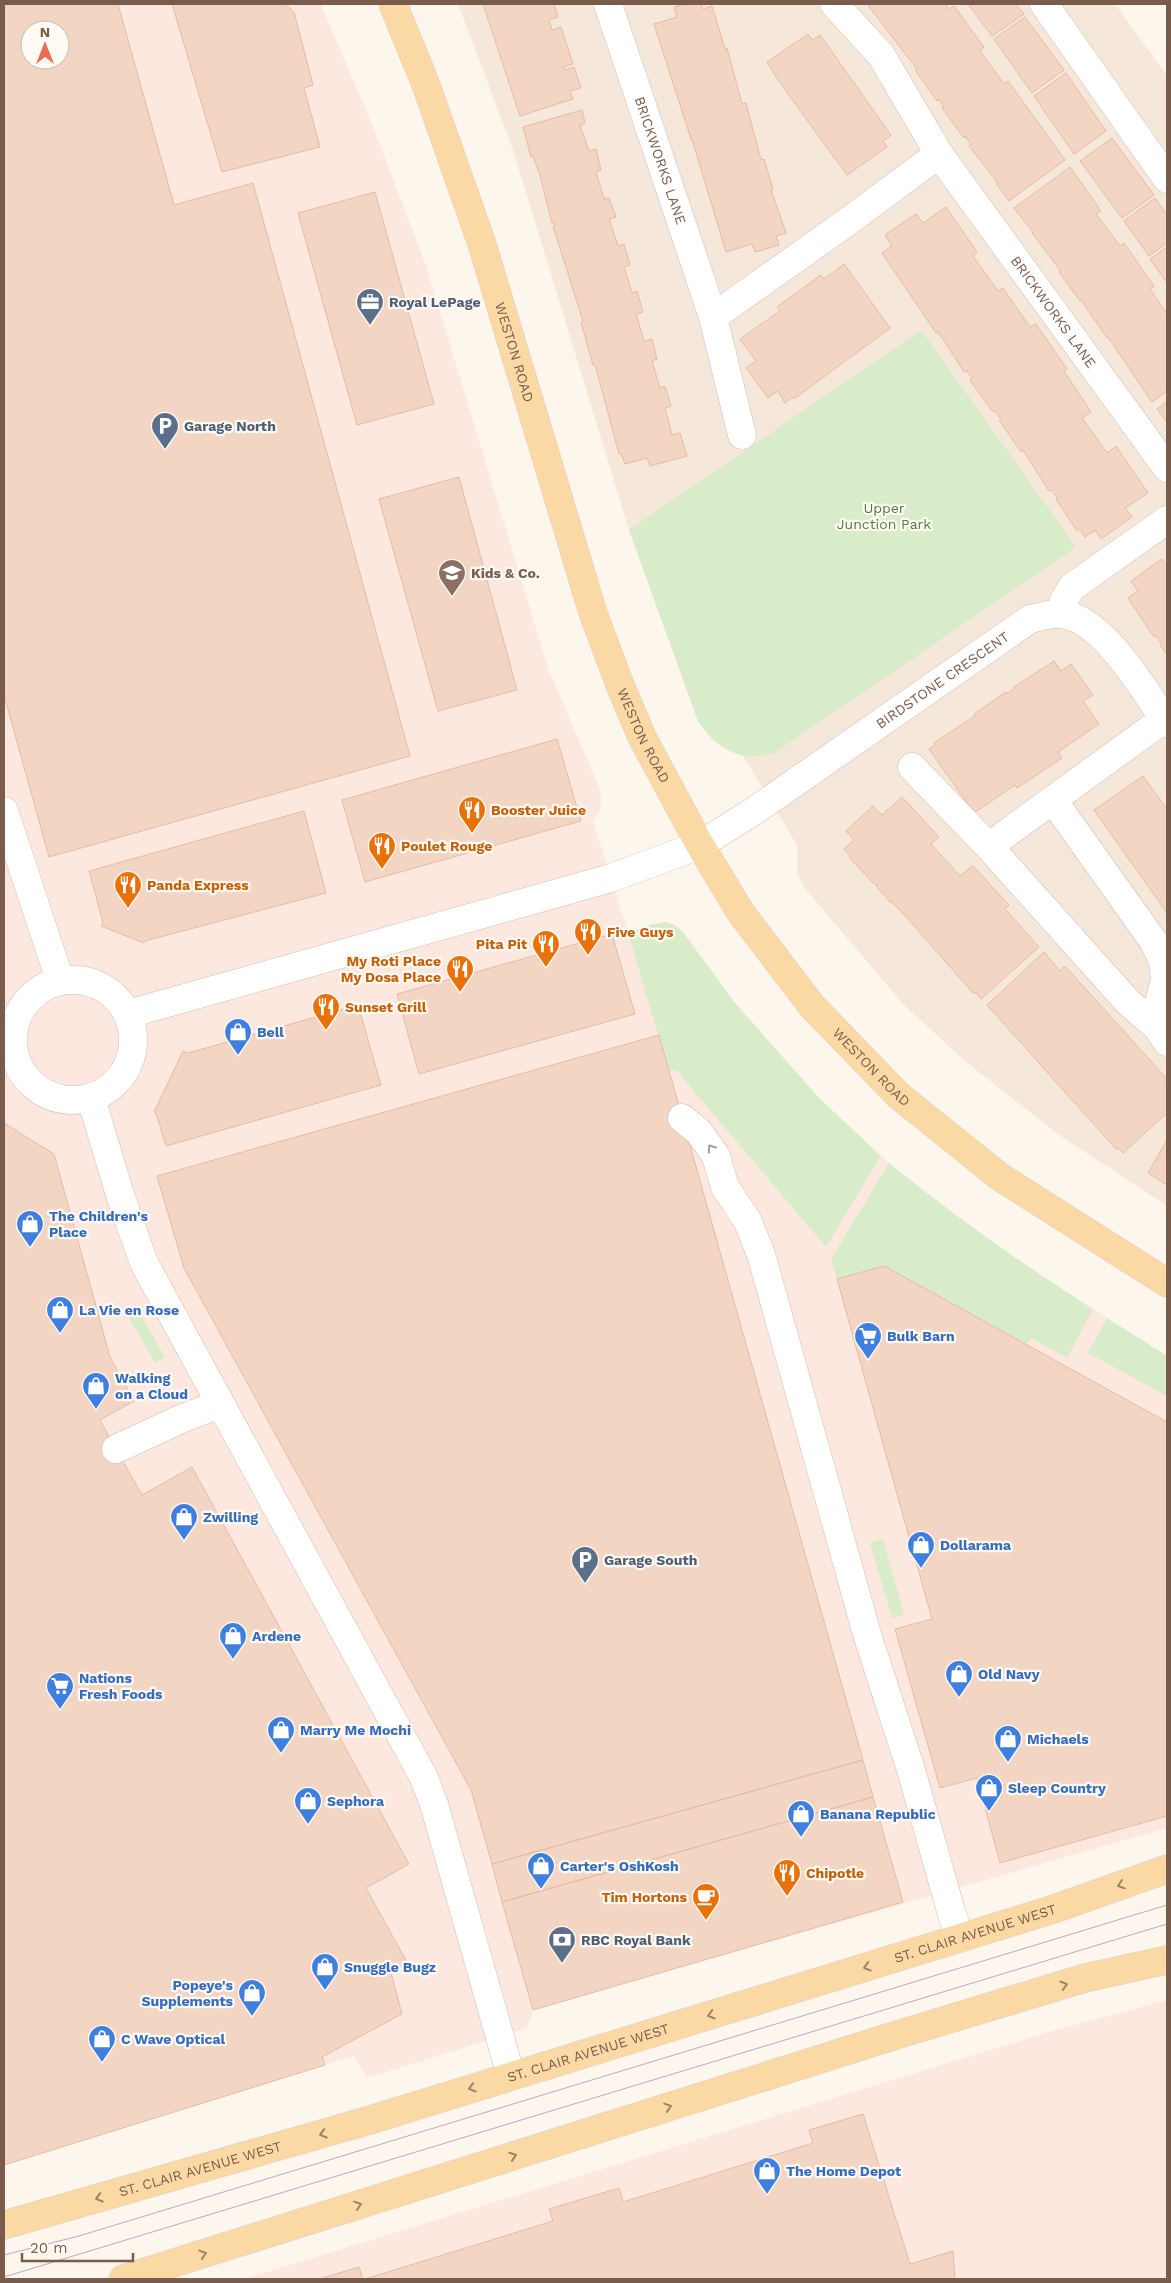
<svg xmlns="http://www.w3.org/2000/svg" width="1171" height="2283" viewBox="0 0 1171 2283" font-family="'Work Sans',sans-serif">
<style>
.residential{fill:#f5e8da}
.commercial{fill:#fde8e0;fill-rule:evenodd}
.green{fill:#d8ecc9}
.building{fill:#f3d5c3;stroke:#e6bba3;fill-rule:evenodd}
.lines{fill:none;stroke-linecap:round;stroke-linejoin:round}
.minor-casing{stroke:#d1beb0;stroke-width:29}
.major-casing{stroke:#dad1cd;stroke-width:29}
.minor{stroke:#fff;stroke-width:28}
.major{stroke:#fbd9a5;stroke-width:28}
.tram{stroke:#b9a8c9;stroke-width:1}
.oneway{stroke:#af9d94}
.oneway2{stroke:#a18267}
.labels{text-anchor:middle;stroke-width:4.5;stroke-linejoin:round;paint-order:stroke}
.street-label{font-size:14px;fill:#7a5c4d;stroke:#fffaf3}
.service-label{font-size:14px;font-weight:bold;fill:#4e5e75;stroke:#fffaf3;text-anchor:start}
.park-label{font-size:14px;fill:#537a41;stroke:#fffaf3}
.education-label{font-size:14px;font-weight:bold;fill:#785e54;stroke:#fffaf3;text-anchor:start}
.food-label{font-size:14px;font-weight:bold;fill:#c56008;stroke:#fffaf3;text-anchor:start}
.shop-label{font-size:14px;font-weight:bold;fill:#366cbe;stroke:#fffaf3;text-anchor:start}
</style>
<rect width="100%" height="100%" fill="#fdf6ec"/>
<path class="residential" d="M458,4H1115L1167,76V1206L1059,1135L966,1062L904,1005L802,885L797,872V845L743,756L712,740L698,721L629,530L514,153Z"/>
<path class="commercial" d="M4,4H321L376,134L426,266L549,671L598,784L601,795V805L599,813L593,821L628,932L654,924L666,922L675,925L735,1003L819,1098L881,1156L945,1209L1019,1262L1167,1356V1828L533,2010L527,2028L367,2078L354,2056L4,2165ZM30,30H60V60H30Z
M1167,2000V2279H244L1052,2031Z"/>
<path class="green" d="M921,330L1076,547L776,752C741,764 719,750 698,721L629,530Z
M666,922L675,925L683,932L735,1003L819,1098L881,1156L826,1247L676,1070L669,1072L628,932L654,924Z
M889,1163C954,1216 1022,1264 1093,1309L1067,1358L1031,1338L1027,1345L884,1266L837,1279L831,1259Z
M138,1310L165,1357L155,1363L128,1316Z
M1107,1318L1167,1356V1396L1088,1353Z
M883,1539L904,1615L892,1618L870,1543Z"/>
<path class="building" d="M4,4H118L174,205L253,183L410,756L49,857L4,695ZM30,30H60V60H30Z
M172,4H285L294,12L313,85L304,88L320,147L222,172Z
M483,4H554L558,17L549,20L552,30L561,27L573,64L563,67L564,70L574,67L581,88L570,91L573,99L520,116Z
M686,4H701L703,9L712,6L725,49L727,48L742,104L746,103L761,160L764,159L773,189L771,190L786,233L776,236L779,245L755,252L752,244L726,252L692,139H691L654,24L677,17L674,7Z
M867,4H946L949,9L954,6L984,47L980,51L1004,84L1008,81L1065,160L1009,201L996,183H998L969,146L971,144L965,136L964,138L942,108L944,107L938,99L937,101L915,70L917,69Z
M968,4H1016L1024,14L992,36Z
M1025,17L1064,70L1032,93L994,39Z
M808,34L812,40L820,35L891,135L883,141L887,147L847,175L778,80L767,62Z
M1066,73L1106,131L1074,154L1034,96Z
M582,110L585,123L580,125L589,151L596,149L601,170L596,172L604,199L609,198L616,217L609,219L618,246L624,244L630,265L624,267L632,293L637,291L643,312L636,314L644,341L652,339L657,359L652,361L660,388L665,386L671,406L665,408L672,435L680,433L687,456L650,466L647,458L625,464L621,454H619L596,368L595,365H593L581,322L583,321L553,226H555L554,222L552,223L540,175L533,156L531,157L523,127Z
M1112,138L1154,195L1122,218L1080,161Z
M1070,167L1101,211L1096,214L1120,246L1124,243L1154,286L1150,289L1167,314V391L1152,402L1108,337L1107,338L1081,300L1080,301L1059,272L1060,270L1032,233L1033,232L1014,208Z
M375,192L434,404L357,425L298,213Z
M1155,198L1167,215V243L1149,256L1124,221Z
M946,207L977,252L973,256L998,291L1003,288L1030,327L1036,324L1067,369L1064,371L1091,412L1082,418L1107,453L1116,446L1148,493L1125,508L1132,517L1101,539L1095,530L1085,537L1080,529L1077,531L1056,499L1058,498L1051,490L1049,491L1023,450L1021,452L999,420L1001,419L995,411L993,412L970,380L972,378L967,371L964,372L943,339L938,332L936,333L882,253L892,246L885,235L916,214L923,223Z
M1167,247V283L1150,259Z
M844,264L890,328L794,399L792,397L785,403L778,391L768,398L746,368L756,361L740,339L780,311L777,307L821,275L824,279Z
M1167,402V422L1157,409Z
M459,477L517,690L438,711L379,499Z
M1162,559L1167,566V655L1160,645L1162,644L1155,635L1154,637L1128,598L1138,591L1131,581Z
M1054,661L1061,671L1071,664L1093,695L1083,701L1099,724L1058,752L1062,758L1017,788L1015,785L974,813L929,749L935,745L934,743L975,716L974,714L1006,692L1007,694L1015,688L1014,687Z
M557,739L581,821L365,882L342,800Z
M1143,776L1167,809V913L1094,810Z
M902,797L939,837L931,844L960,876L973,866L1009,905L1005,909L1039,947L981,999L976,992L974,994L900,910L892,902L891,903L877,887V884L875,885L849,857L850,856L844,849L854,840L846,831L873,806L882,815Z
M304,811L326,893L145,941L144,943L101,926L103,922L89,871Z
M612,934L635,1014L419,1074L397,994Z
M1044,952L1060,971L1065,966L1167,1079L1164,1083L1167,1086V1113L1123,1153L1118,1148L1116,1149L987,1005Z
M358,1005L381,1085L166,1146L156,1113L154,1112L183,1051L188,1053Z
M659,1035L863,1760L492,1864L471,1790L184,1268L157,1176Z
M4,1123L54,1154L110,1357L134,1401L100,1420L116,1449L142,1495L192,1467L409,1864L366,1888L408,1964L391,1973L402,2014L322,2057L325,2065L4,2165Z
M1167,1140V1185L1148,1173Z
M884,1266L1167,1422V1816L1000,1863L977,1778L940,1788L895,1629L932,1619L837,1279Z
M863,1760L873,1797L502,1902L492,1864Z
M873,1797L903,1902L533,2010L502,1902Z
M863,2114L910,2264L953,2251L955,2279H365L553,2221L549,2209L619,2188L623,2202L813,2143L809,2130Z
M359,2267L363,2279H319Z"/>
<g class="lines">
<defs>
<g id="minor">
<path id="s1" d="M608,4L713,317L742,435"/>
<path id="s2" d="M834,4L881,55L939,154L1167,468"/>
<path d="M1044,4L1167,179"/>
<path d="M713,317L843,225L939,154"/>
<path d="M1061,614L1064,600L1072,587L1167,520"/>
<path d="M912,767L990,848L1128,1002L1158,1028L1167,1042"/>
<path d="M1053,800L1154,942L1163,961L1165,980L1159,1003L1158,1028"/>
<path d="M4,811L60,980"/>
<path d="M990,848L1003,836L1164,719"/>
<circle cx="73" cy="1040" r="60"/>
<path id="s3" d="M128,1014L611,878L700,845L754,811L1030,619C1040,617 1050,613 1060,614C1102,616 1145,692 1167,723"/>
<path d="M91,1098L121,1198L144,1263L423,1776L434,1804L511,2076"/>
<path d="M682,1118L699,1132L716,1156L725,1187L747,1220L761,1254L867,1634L911,1770L951,1911L960,1938"/>
<path d="M116,1449L183,1418L220,1404"/>
</g>
<g id="major">
<path id="s4" d="M393,4L426,85L482,244L593,613L620,685L642,737L700,845L741,913L812,1006L898,1095L1000,1177L1167,1283"/>
<path id="s5" d="M4,2225L370,2120L1054,1909L1167,1869"/>
<path d="M123,2279L903,2033L1085,1978L1167,1960"/>
</g>
</defs>
<use href="#minor" class="minor-casing"/>
<use href="#major" class="major-casing"/>
<use href="#minor" class="minor"/>
<use href="#major" class="major"/>
<path class="tram" d="M4,2255L79,2236L1167,1905
M4,2277L1167,1924"/>
</g>
<defs><path id="oneway-chevron" d="M-2-3.5L2.5 0L-2 3.5" fill="none" stroke-width="1.6" stroke-linecap="round" stroke-linejoin="round" transform="scale(1.25)"/></defs>
<use class="oneway" href="#oneway-chevron" transform="translate(711 1148) rotate(-125)"/>
<g class="oneway2">
<use href="#oneway-chevron" transform="translate(1121 1885) rotate(161)"/>
<use href="#oneway-chevron" transform="translate(867 1967) rotate(163)"/>
<use href="#oneway-chevron" transform="translate(1064 1985) rotate(-17)"/>
<use href="#oneway-chevron" transform="translate(711 2015) rotate(163)"/>
<use href="#oneway-chevron" transform="translate(472 2088) rotate(163)"/>
<use href="#oneway-chevron" transform="translate(668 2107) rotate(-18)"/>
<use href="#oneway-chevron" transform="translate(323 2134) rotate(164)"/>
<use href="#oneway-chevron" transform="translate(513 2156) rotate(-18)"/>
<use href="#oneway-chevron" transform="translate(99 2198) rotate(164)"/>
<use href="#oneway-chevron" transform="translate(358 2205) rotate(-18)"/>
<use href="#oneway-chevron" transform="translate(203 2254) rotate(-18)"/>
</g>
<defs>
<symbol id="office-pin" viewBox="-11 -11 22 30"><path d="M0 17L-7.5 6A9.5 9.5 0 1 1 7.5 6Z" fill="#5c6f8a" stroke="#fffaf3"/><path d="M-6-3h4V-5.5h4V-3h4V5H-6ZM-1-4.5V-3h2v-1.5ZM-6 0V1H6V0Z" fill="#fff"/></symbol>
<symbol id="parking-pin" viewBox="-11 -11 22 30"><path d="M0 17L-7.5 6A9.5 9.5 0 1 1 7.5 6Z" fill="#5c6f8a" stroke="#fffaf3"/><path d="M-3.5-5.5H1a3.5 3.5 0 0 1 0 7H-1V5.5H-3.5ZM-1-3.4V-.6H.8a1.4 1.4 0 0 0 0-2.8Z" fill="#fff"/></symbol>
<symbol id="school-pin" viewBox="-11 -11 22 30"><path d="M0 17L-7.5 6A9.5 9.5 0 1 1 7.5 6Z" fill="#8d6e63" stroke="#fffaf3"/><path d="M0-5L7-2L0 1L-7-2ZM-4 1L0 2.5L4 1V4Q0 6-4 4Z" fill="#fff"/></symbol>
<symbol id="restaurant-pin" viewBox="-11 -11 22 30"><path d="M0 17L-7.5 6A9.5 9.5 0 1 1 7.5 6Z" fill="#e8710a" stroke="#fffaf3"/><path d="M-5-6h1v4h1v-4h1v4h1v-4h1v5L-1.5 .5V6h-2V.5L-5-1ZM5-6V6H3V1.5H1.5Q1.5-4 5-6Z" fill="#fff"/></symbol>
<symbol id="shop-pin" viewBox="-11 -11 22 30"><path d="M0 17L-7.5 6A9.5 9.5 0 1 1 7.5 6Z" fill="#3f7fe0" stroke="#fffaf3"/><path d="M-5-2.5h2.3a2.7 3.5 0 0 1 5.4 0H5L5.5 6h-11ZM-1.5-2.5h3a1.5 2.3 0 0 0-3 0Z" fill="#fff"/></symbol>
<symbol id="supermarket-pin" viewBox="-11 -11 22 30"><path d="M0 17L-7.5 6A9.5 9.5 0 1 1 7.5 6Z" fill="#3f7fe0" stroke="#fffaf3"/><path d="M-6-5.5h2.5l.6 2H6L4.5 2H-2.5L-4.4-4H-6ZM-1.5 3.2a1.3 1.3 0 1 0 .1 0ZM3 3.2a1.3 1.3 0 1 0 .1 0Z" fill="#fff"/></symbol>
<symbol id="cafe-pin" viewBox="-11 -11 22 30"><path d="M0 17L-7.5 6A9.5 9.5 0 1 1 7.5 6Z" fill="#e8710a" stroke="#fffaf3"/><path d="M-5.5-4.5H6V0H3Q3 3.5 0 3.5H-2.5Q-5.5 3.5-5.5 0ZM3-3.2v2h1.7v-2ZM-6 4.5H4V6H-6Z" fill="#fff"/></symbol>
<symbol id="bank-pin" viewBox="-11 -11 22 30"><path d="M0 17L-7.5 6A9.5 9.5 0 1 1 7.5 6Z" fill="#5c6f8a" stroke="#fffaf3"/><path d="M-6-4H6V4H-6ZM0-2.3a2.3 2.3 0 1 0 0 4.6a2.3 2.3 0 1 0 0-4.6Z" fill="#fff"/></symbol>
</defs>
<g fill-rule="evenodd">
<use href="#office-pin" x="354" y="286" width="32" height="43"/>
<use href="#parking-pin" x="149" y="410" width="32" height="43"/>
<use href="#school-pin" x="436" y="557" width="32" height="43"/>
<use href="#restaurant-pin" x="456" y="794" width="32" height="43"/>
<use href="#restaurant-pin" x="366" y="830" width="32" height="43"/>
<use href="#restaurant-pin" x="112" y="869" width="32" height="43"/>
<use href="#restaurant-pin" x="572" y="916" width="32" height="43"/>
<use href="#restaurant-pin" x="530" y="928" width="32" height="43"/>
<use href="#restaurant-pin" x="444" y="953" width="32" height="43"/>
<use href="#restaurant-pin" x="310" y="991" width="32" height="43"/>
<use href="#shop-pin" x="222" y="1016" width="32" height="43"/>
<use href="#shop-pin" x="14" y="1208" width="32" height="43"/>
<use href="#shop-pin" x="44" y="1294" width="32" height="43"/>
<use href="#supermarket-pin" x="852" y="1320" width="32" height="43"/>
<use href="#shop-pin" x="80" y="1370" width="32" height="43"/>
<use href="#shop-pin" x="168" y="1501" width="32" height="43"/>
<use href="#shop-pin" x="905" y="1529" width="32" height="43"/>
<use href="#parking-pin" x="569" y="1544" width="32" height="43"/>
<use href="#shop-pin" x="217" y="1620" width="32" height="43"/>
<use href="#shop-pin" x="943" y="1658" width="32" height="43"/>
<use href="#supermarket-pin" x="44" y="1670" width="32" height="43"/>
<use href="#shop-pin" x="265" y="1714" width="32" height="43"/>
<use href="#shop-pin" x="992" y="1723" width="32" height="43"/>
<use href="#shop-pin" x="973" y="1772" width="32" height="43"/>
<use href="#shop-pin" x="292" y="1785" width="32" height="43"/>
<use href="#shop-pin" x="785" y="1798" width="32" height="43"/>
<use href="#shop-pin" x="525" y="1850" width="32" height="43"/>
<use href="#restaurant-pin" x="771" y="1857" width="32" height="43"/>
<use href="#cafe-pin" x="690" y="1881" width="32" height="43"/>
<use href="#bank-pin" x="546" y="1924" width="32" height="43"/>
<use href="#shop-pin" x="309" y="1951" width="32" height="43"/>
<use href="#shop-pin" x="236" y="1977" width="32" height="43"/>
<use href="#shop-pin" x="86" y="2023" width="32" height="43"/>
<use href="#shop-pin" x="751" y="2155" width="32" height="43"/>
</g>
<g class="labels">
<g class="street-label">
<text dy="5" stroke="none"><textPath href="#s1" startOffset="165">BRICKWORKS LANE</textPath></text>
<text dy="5" stroke="none"><textPath href="#s2" startOffset="379">BRICKWORKS LANE</textPath></text>
<text dy="5" stroke="none"><textPath href="#s4" startOffset="369">WESTON ROAD</textPath></text>
<text dy="5" stroke="none"><textPath href="#s3" startOffset="890">BIRDSTONE CRESCENT</textPath></text>
<text dy="5" stroke="none"><textPath href="#s4" startOffset="774">WESTON ROAD</textPath></text>
<text dy="5" stroke="none"><textPath href="#s4" startOffset="1179">WESTON ROAD</textPath></text>
<text dy="5" stroke="none"><textPath href="#s5" startOffset="1014">ST. CLAIR AVENUE WEST</textPath></text>
<text dy="5" stroke="none"><textPath href="#s5" startOffset="609">ST. CLAIR AVENUE WEST</textPath></text>
<text dy="5" stroke="none"><textPath href="#s5" startOffset="204">ST. CLAIR AVENUE WEST</textPath></text>
</g>
<g class="service-label">
<text x="389" y="307">Royal LePage</text>
<text x="184" y="431">Garage North</text>
<text x="604" y="1565">Garage South</text>
<text x="581" y="1945">RBC Royal Bank</text>
</g>
<g class="park-label">
<text x="884" y="513">Upper<tspan x="884" dy="16">Junction Park</tspan></text>
</g>
<g class="education-label">
<text x="471" y="578">Kids &amp; Co.</text>
</g>
<g class="food-label">
<text x="491" y="815">Booster Juice</text>
<text x="401" y="851">Poulet Rouge</text>
<text x="147" y="890">Panda Express</text>
<text x="607" y="937">Five Guys</text>
<text x="527" y="949" text-anchor="end">Pita Pit</text>
<text x="441" y="966" text-anchor="end">My Roti Place<tspan x="441" dy="16">My Dosa Place</tspan></text>
<text x="345" y="1012">Sunset Grill</text>
<text x="806" y="1878">Chipotle</text>
<text x="687" y="1902" text-anchor="end">Tim Hortons</text>
</g>
<g class="shop-label">
<text x="257" y="1037">Bell</text>
<text x="49" y="1221">The Children's<tspan x="49" dy="16">Place</tspan></text>
<text x="79" y="1315">La Vie en Rose</text>
<text x="887" y="1341">Bulk Barn</text>
<text x="115" y="1383">Walking<tspan x="115" dy="16">on a Cloud</tspan></text>
<text x="203" y="1522">Zwilling</text>
<text x="940" y="1550">Dollarama</text>
<text x="252" y="1641">Ardene</text>
<text x="978" y="1679">Old Navy</text>
<text x="79" y="1683">Nations<tspan x="79" dy="16">Fresh Foods</tspan></text>
<text x="300" y="1735">Marry Me Mochi</text>
<text x="1027" y="1744">Michaels</text>
<text x="1008" y="1793">Sleep Country</text>
<text x="327" y="1806">Sephora</text>
<text x="820" y="1819">Banana Republic</text>
<text x="560" y="1871">Carter's OshKosh</text>
<text x="344" y="1972">Snuggle Bugz</text>
<text x="233" y="1990" text-anchor="end">Popeye's<tspan x="233" dy="16">Supplements</tspan></text>
<text x="121" y="2044">C Wave Optical</text>
<text x="786" y="2176">The Home Depot</text>
</g>
</g>
<rect width="1171" height="2283" fill="none" stroke="#7a5c4d" stroke-width="10"/>
<g transform="translate(45 45)"><circle r="24" fill="#fffaf3" stroke="#cabbb1"/>
<path d="M0-4L9 19L0 12L-9 19Z" fill="#e76f51"/>
<text y="-8" font-size="14" font-weight="bold" text-anchor="middle" fill="#7a5c4d">N</text>
</g>
<path d="M22 2253v8h111v-8" fill="none" stroke="#7a5c4d" stroke-width="2.5"/>
<text x="30" y="2253" font-size="15" fill="#7a5c4d" stroke="#fffaf3" stroke-width="4" paint-order="stroke">20 m</text>
</svg>
